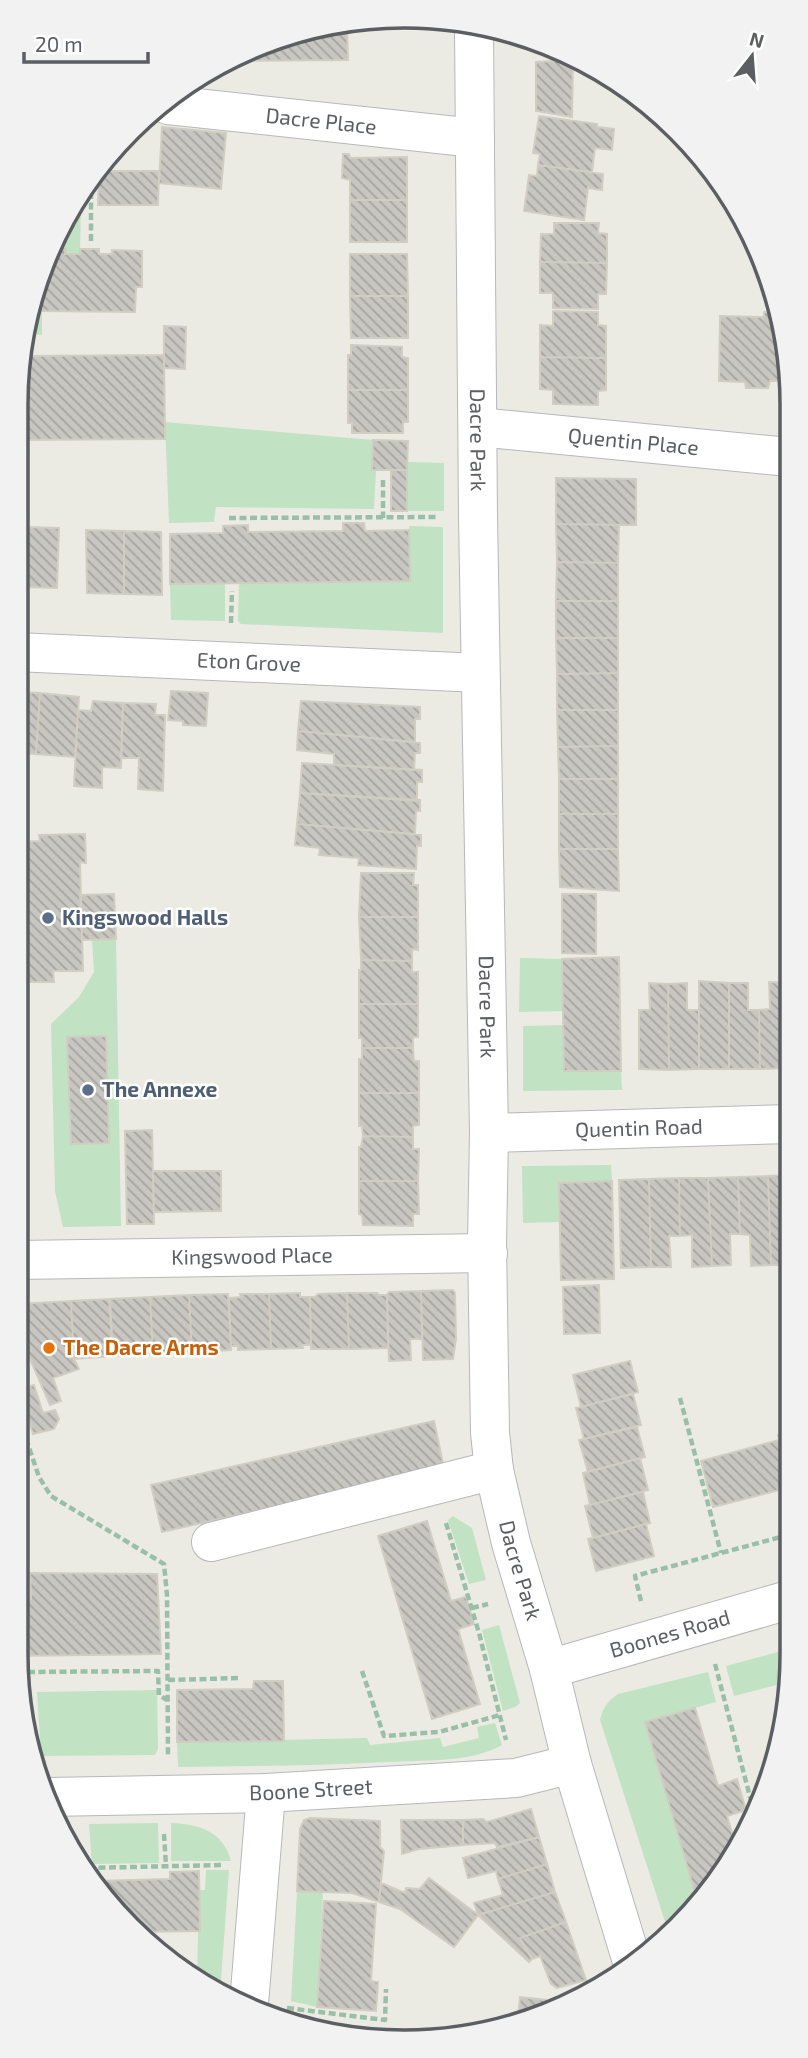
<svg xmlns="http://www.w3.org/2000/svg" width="808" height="2058" viewBox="0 0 808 2058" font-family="'Exo 2',sans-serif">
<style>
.grass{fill:#c1e2c3}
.building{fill:url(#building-back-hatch);stroke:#d1cdc1;stroke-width:2}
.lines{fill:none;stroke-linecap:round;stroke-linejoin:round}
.street-casing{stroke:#b5b8bc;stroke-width:40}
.path{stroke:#99c0a7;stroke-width:4.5;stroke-dasharray:7 3.5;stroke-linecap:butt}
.street{stroke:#fff;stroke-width:38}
.service-dot{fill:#5c6f8a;stroke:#fff;stroke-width:2.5}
.food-dot{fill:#e8710a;stroke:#fff;stroke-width:2.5}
.labels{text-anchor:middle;stroke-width:5;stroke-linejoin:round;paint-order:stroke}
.street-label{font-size:21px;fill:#5b5e62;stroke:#fff}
.service-label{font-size:21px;font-weight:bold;fill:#4e5e75;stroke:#fff;text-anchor:start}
.food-label{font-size:21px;font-weight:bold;fill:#c56008;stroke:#fff;text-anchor:start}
.rim{fill:none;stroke:#5b5e62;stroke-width:3.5}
</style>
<defs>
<pattern id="building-back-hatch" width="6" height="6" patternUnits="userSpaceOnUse" patternTransform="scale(1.75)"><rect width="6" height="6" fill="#c8c6c0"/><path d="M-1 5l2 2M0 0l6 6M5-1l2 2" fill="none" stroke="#a5a49f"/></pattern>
</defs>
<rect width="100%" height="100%" fill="#ecebe3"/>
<path class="grass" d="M81,201L80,254H65V249H54Z
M35,287H42V335L28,334Z
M165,422L373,440L372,469L376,470L374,509L216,507L214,522L169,523Z
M408,462L444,463V511H407Z
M409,526L443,527V633L241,624L238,621L239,584L409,581Z
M170,584H225V621L171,620Z
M116,939L121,1226L63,1227L55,1191L51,1024L79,997L94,972L92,940Z
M520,958L562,959L563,1011L519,1012Z
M563,1025L564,1071H621L622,1090L523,1091V1026Z
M611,1165L612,1181L559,1183L560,1222L523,1223L522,1166Z
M453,1516L472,1528L486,1580L469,1584L448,1520Z
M499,1625L520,1703L515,1707L503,1711L482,1630Z
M792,1648L788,1682L734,1696L726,1666Z
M708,1672L716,1702L645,1722L698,1903L668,1931L600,1720C603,1708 607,1701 618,1694Z
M157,1690L158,1749L155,1755L41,1756L37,1692Z
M495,1723L502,1745C471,1763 422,1760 387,1762C317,1766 248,1766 178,1767L177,1742L367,1738L370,1745L440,1738L443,1747L479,1738L477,1727Z
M158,1823L159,1863L92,1864L89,1824Z
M171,1823C199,1824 223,1831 231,1861H171Z
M206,1870H229L220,1994L210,1990L197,1979L199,1890H205Z
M297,1891H323L317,2007L291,2001Z
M289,2017L359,2026L358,2039H353Z"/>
<path class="building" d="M347,25L348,60L229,61L232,56Z
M573,60L572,117L536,111V62Z
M539,116L597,124V127L614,129L612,150L595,148L592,172L538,165L540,154L533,153Z
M162,127L226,133L221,189L159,183Z
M343,154H349L350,158L407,157V200H350V180L342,178Z
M538,165L603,174L602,190L588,188L584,220L524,211L529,175L537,176Z
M99,171H159L158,205H98Z
M350,200H407V242H350Z
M554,223H599L598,233L607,234V263L540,262L541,234H554Z
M54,249H66L65,254H80V249H99V254H112V250L142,251V287H136L135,312L42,311V287H35L36,280Z
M350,254H407L408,296H350Z
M540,262L607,263L606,294H598V309L553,308V293H540Z
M350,296H408V338H351Z
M553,311L598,312V325L606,326V358L540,357V325L553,326Z
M764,312H778L789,353V381H770L768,388H746L745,382L719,381L720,316L764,317Z
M164,326L186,327L185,369L164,368Z
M351,345L402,347V357L408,358V390H348V355H351Z
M164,355L165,439L16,440V404L24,356Z
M540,357L606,358V390L598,391V405L553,404V390L540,389Z
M348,390H408V422H403V433H352V423H348Z
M373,440L408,441L407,470H372Z
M391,470H407V511H391Z
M556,478L636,479V525L556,524Z
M343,523H364L365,531L409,530L410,581L170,584V534L223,533V526L248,525V532L343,531Z
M556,524L619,525L618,563L557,562Z
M16,527H26L24,587H16Z
M26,527L59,528L57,588L24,587Z
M86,530L124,531V594L87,593Z
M124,531L161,532L162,595L124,594Z
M557,562L618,563V601H556Z
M556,601H618V638H556Z
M556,638H618V673L557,674Z
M618,673V710H557V674Z
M171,691L208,693L206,726L183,725V721L168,720Z
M16,692L40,693L36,754L16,753Z
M40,693L79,697L75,757L36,754Z
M93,701L123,703L121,768L102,767V788L74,786L78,710L91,711Z
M301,701L420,707V719H415V742L298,731Z
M123,703L156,704L155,715H165L163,791L138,789L139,758H121Z
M557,710H618V746L558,747Z
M298,731L420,743V753H415L414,770L334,765V754L297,750Z
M618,746V779H559L558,747Z
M302,763L422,770V782H417V801L300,793Z
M559,779H618V814H559Z
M300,793L420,800V811H416L415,834L297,824Z
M559,814H618V849H559Z
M297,824L421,835V846H417L416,869L358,865L359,858L319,855L320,848L295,845Z
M85,834L86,863L80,862L83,971H53L54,982H24L23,970H16V842L40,841L39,835Z
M559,849H618L619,891L560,887Z
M361,873H414L413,885H418V917H359Z
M114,894L116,939L82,940L80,895Z
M562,894H596V954L562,953Z
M359,917H418V950L412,949V961L361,960Z
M619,957L621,1071H564L562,959Z
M361,960L412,961V972H418V1004H359V970H361Z
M699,981L729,983V1069H699Z
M769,982L789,983V1068L760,1069L759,1010L770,1009Z
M649,983L668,984L669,1070L639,1069V1010H650Z
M687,983V1010H699V1069L669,1070L668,984Z
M729,983H748V1010H759L760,1069H729Z
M789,983L791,1068H789Z
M359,1004H418V1037H413V1048H362V1038H359Z
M106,1036L109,1143L71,1144L67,1037Z
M362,1048H413L414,1061H419V1093H359V1059H362Z
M359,1093H419V1125L413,1126V1137L363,1136L362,1126H359Z
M152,1130L154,1224H127L125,1131Z
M363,1136L413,1137V1149H419L418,1181H359V1147H361Z
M153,1171H221V1211L154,1212Z
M791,1175V1234H788L790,1265H771L768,1176Z
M768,1176L771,1265L751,1266L750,1235L740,1234L738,1177Z
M738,1177L740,1234H730L731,1265L712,1266L708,1178Z
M679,1178L680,1236H669L671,1267H651L649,1179Z
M679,1178H708L712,1266L692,1267V1235L680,1236Z
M649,1179L651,1267L621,1268L619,1180Z
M359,1181H418L419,1214H413V1226L363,1225L362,1215L359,1214Z
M612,1181L614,1279L561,1280L559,1183Z
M599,1285L600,1333L564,1334L563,1287Z
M453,1290L455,1293L456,1339L453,1359L423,1360L421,1291Z
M421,1291L422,1339H410L411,1360L389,1361L387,1295L389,1292Z
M300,1293V1297H310L311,1345H302L303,1348L271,1349L269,1294Z
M347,1293L349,1349H311L310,1297H315L318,1294Z
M347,1293H377L379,1295H387L388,1348L349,1349Z
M228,1294L231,1350L192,1352L189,1295Z
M240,1294H269L271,1349L238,1350V1346H231L229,1298L241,1297Z
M189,1295L192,1352L153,1354L150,1297Z
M150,1297L153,1354L113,1356L110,1299Z
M109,1299L113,1356L74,1359L71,1301Z
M71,1301L74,1359L79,1369L53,1378L61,1401L50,1405L20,1336L19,1304Z
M630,1361L638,1392L581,1407L573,1375Z
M34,1385L43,1413L55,1410L59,1419L54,1429L33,1434L20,1389Z
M633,1394L641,1425L584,1439L576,1408Z
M434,1421L444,1468L162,1532L151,1485Z
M637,1427L645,1457L588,1472L579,1440Z
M792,1431V1481H790L778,1435Z
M779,1440L791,1487L713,1507L701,1461Z
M640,1458L648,1490L590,1505L583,1473Z
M643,1492L650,1523L593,1538L585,1506Z
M427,1521L451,1601L466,1597L474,1624L458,1629L480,1704L432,1719L378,1536Z
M646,1524L654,1556L596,1571L588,1539Z
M30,1573L157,1574L161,1654L16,1656V1599H31Z
M254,1681H283L284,1741L177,1742V1690L253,1689Z
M695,1708L718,1786L737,1779L746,1810L727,1816L736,1846L712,1891L698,1903L645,1722Z
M531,1809L539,1837L497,1847L495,1843L463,1845V1820L483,1819L487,1822Z
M310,1818L380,1821V1847L384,1851L379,1902L352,1893L297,1891L300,1829L304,1820Z
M401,1820H463V1845L419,1849L402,1854Z
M539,1837L547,1864L498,1879L496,1871L468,1878L463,1858Z
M547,1864L555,1892L478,1915L474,1903L503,1895L498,1879Z
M199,1871L200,1931L139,1932L112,1910L95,1881L170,1879V1872Z
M429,1878L478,1915L454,1947L400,1909L379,1902L381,1883L405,1893L406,1888L420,1889Z
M555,1892L566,1922L520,1938L532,1959L529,1962L478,1915Z
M324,1901L376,1904L371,1981L378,1982L376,2011L317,2007Z
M566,1922L586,1980L557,1988L551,1984L540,1956L532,1959L520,1938Z
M520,1997L546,2000L545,2008L518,2019Z"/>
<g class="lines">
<defs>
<g id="street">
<path id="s1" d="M474,29L478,517L489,1133L487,1243L490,1433L494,1470L511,1543L549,1669L572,1764L633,1965"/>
<path id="s2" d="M168,105L475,138"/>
<path id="s3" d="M478,427L789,457"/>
<path id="s4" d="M16,652L480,673"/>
<path id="s5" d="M489,1133L791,1124"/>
<path id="s6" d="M16,1260L488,1253"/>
<path d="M211,1542L494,1470"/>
<path id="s7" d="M549,1669L792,1599"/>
<path id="s8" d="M47,1797L266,1793L516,1778L572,1764"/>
<path d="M249,2004L266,1793"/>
</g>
</defs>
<use href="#street" class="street-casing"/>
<path class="path" d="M91,241V184
M383,480V518
M229,518L437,517
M231,623L232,591
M680,1398L721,1553
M16,1409L39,1477L51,1496L164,1564L167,1595L168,1755
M446,1523L479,1633L506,1740
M641,1601L635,1576L792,1534
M472,1608L488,1604
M27,1663L33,1760
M715,1664L754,1812
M362,1671L384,1736L439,1732L500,1715
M28,1672L158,1671L159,1695L167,1700
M168,1680L241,1678
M164,1834L166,1866
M75,1836L76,1847
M88,1868L221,1865
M287,2008L385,2020L386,1989"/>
<use href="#street" class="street"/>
</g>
<g class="service-dot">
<circle cx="48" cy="918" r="7"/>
<circle cx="88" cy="1090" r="7"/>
</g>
<circle class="food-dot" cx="49" cy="1348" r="7"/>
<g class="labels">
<g class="street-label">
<text dy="7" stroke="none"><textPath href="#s2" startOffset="154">Dacre Place</textPath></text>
<text dy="7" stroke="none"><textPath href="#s1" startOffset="411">Dacre Park</textPath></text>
<text dy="7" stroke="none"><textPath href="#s3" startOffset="156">Quentin Place</textPath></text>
<text dy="7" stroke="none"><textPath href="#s4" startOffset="233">Eton Grove</textPath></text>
<text dy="7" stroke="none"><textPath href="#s1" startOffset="978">Dacre Park</textPath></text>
<text dy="7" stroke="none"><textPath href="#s5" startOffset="150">Quentin Road</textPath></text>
<text dy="7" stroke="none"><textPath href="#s6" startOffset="236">Kingswood Place</textPath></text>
<text dy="7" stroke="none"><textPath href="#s1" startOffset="1545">Dacre Park</textPath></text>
<text dy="7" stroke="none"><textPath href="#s7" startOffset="126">Boones Road</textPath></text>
<text dy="7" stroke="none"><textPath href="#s8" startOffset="264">Boone Street</textPath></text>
</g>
<g class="service-label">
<text x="62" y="925">Kingswood Halls</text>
<text x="102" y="1097">The Annexe</text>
</g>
<g class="food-label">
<text x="63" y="1355">The Dacre Arms</text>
</g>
</g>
<path d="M0 0H808V2058H0ZM404 28H404A376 376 0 0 1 780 404V1654A376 376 0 0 1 404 2030H404A376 376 0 0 1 28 1654V404A376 376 0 0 1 404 28Z" fill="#f2f2f2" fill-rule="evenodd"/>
<path class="rim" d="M404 28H404A376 376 0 0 1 780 404V1654A376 376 0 0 1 404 2030H404A376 376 0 0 1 28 1654V404A376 376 0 0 1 404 28Z"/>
<g transform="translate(752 56) rotate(17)" stroke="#ffffff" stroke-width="5" paint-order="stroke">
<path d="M0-5L12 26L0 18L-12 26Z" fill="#5b5e62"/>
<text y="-10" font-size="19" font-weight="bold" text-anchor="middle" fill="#5b5e62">N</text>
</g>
<path d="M24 52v10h124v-10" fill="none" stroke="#5b5e62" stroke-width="3.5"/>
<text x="35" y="52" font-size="21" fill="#5b5e62" stroke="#ffffff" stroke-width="5" paint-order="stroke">20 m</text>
</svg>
